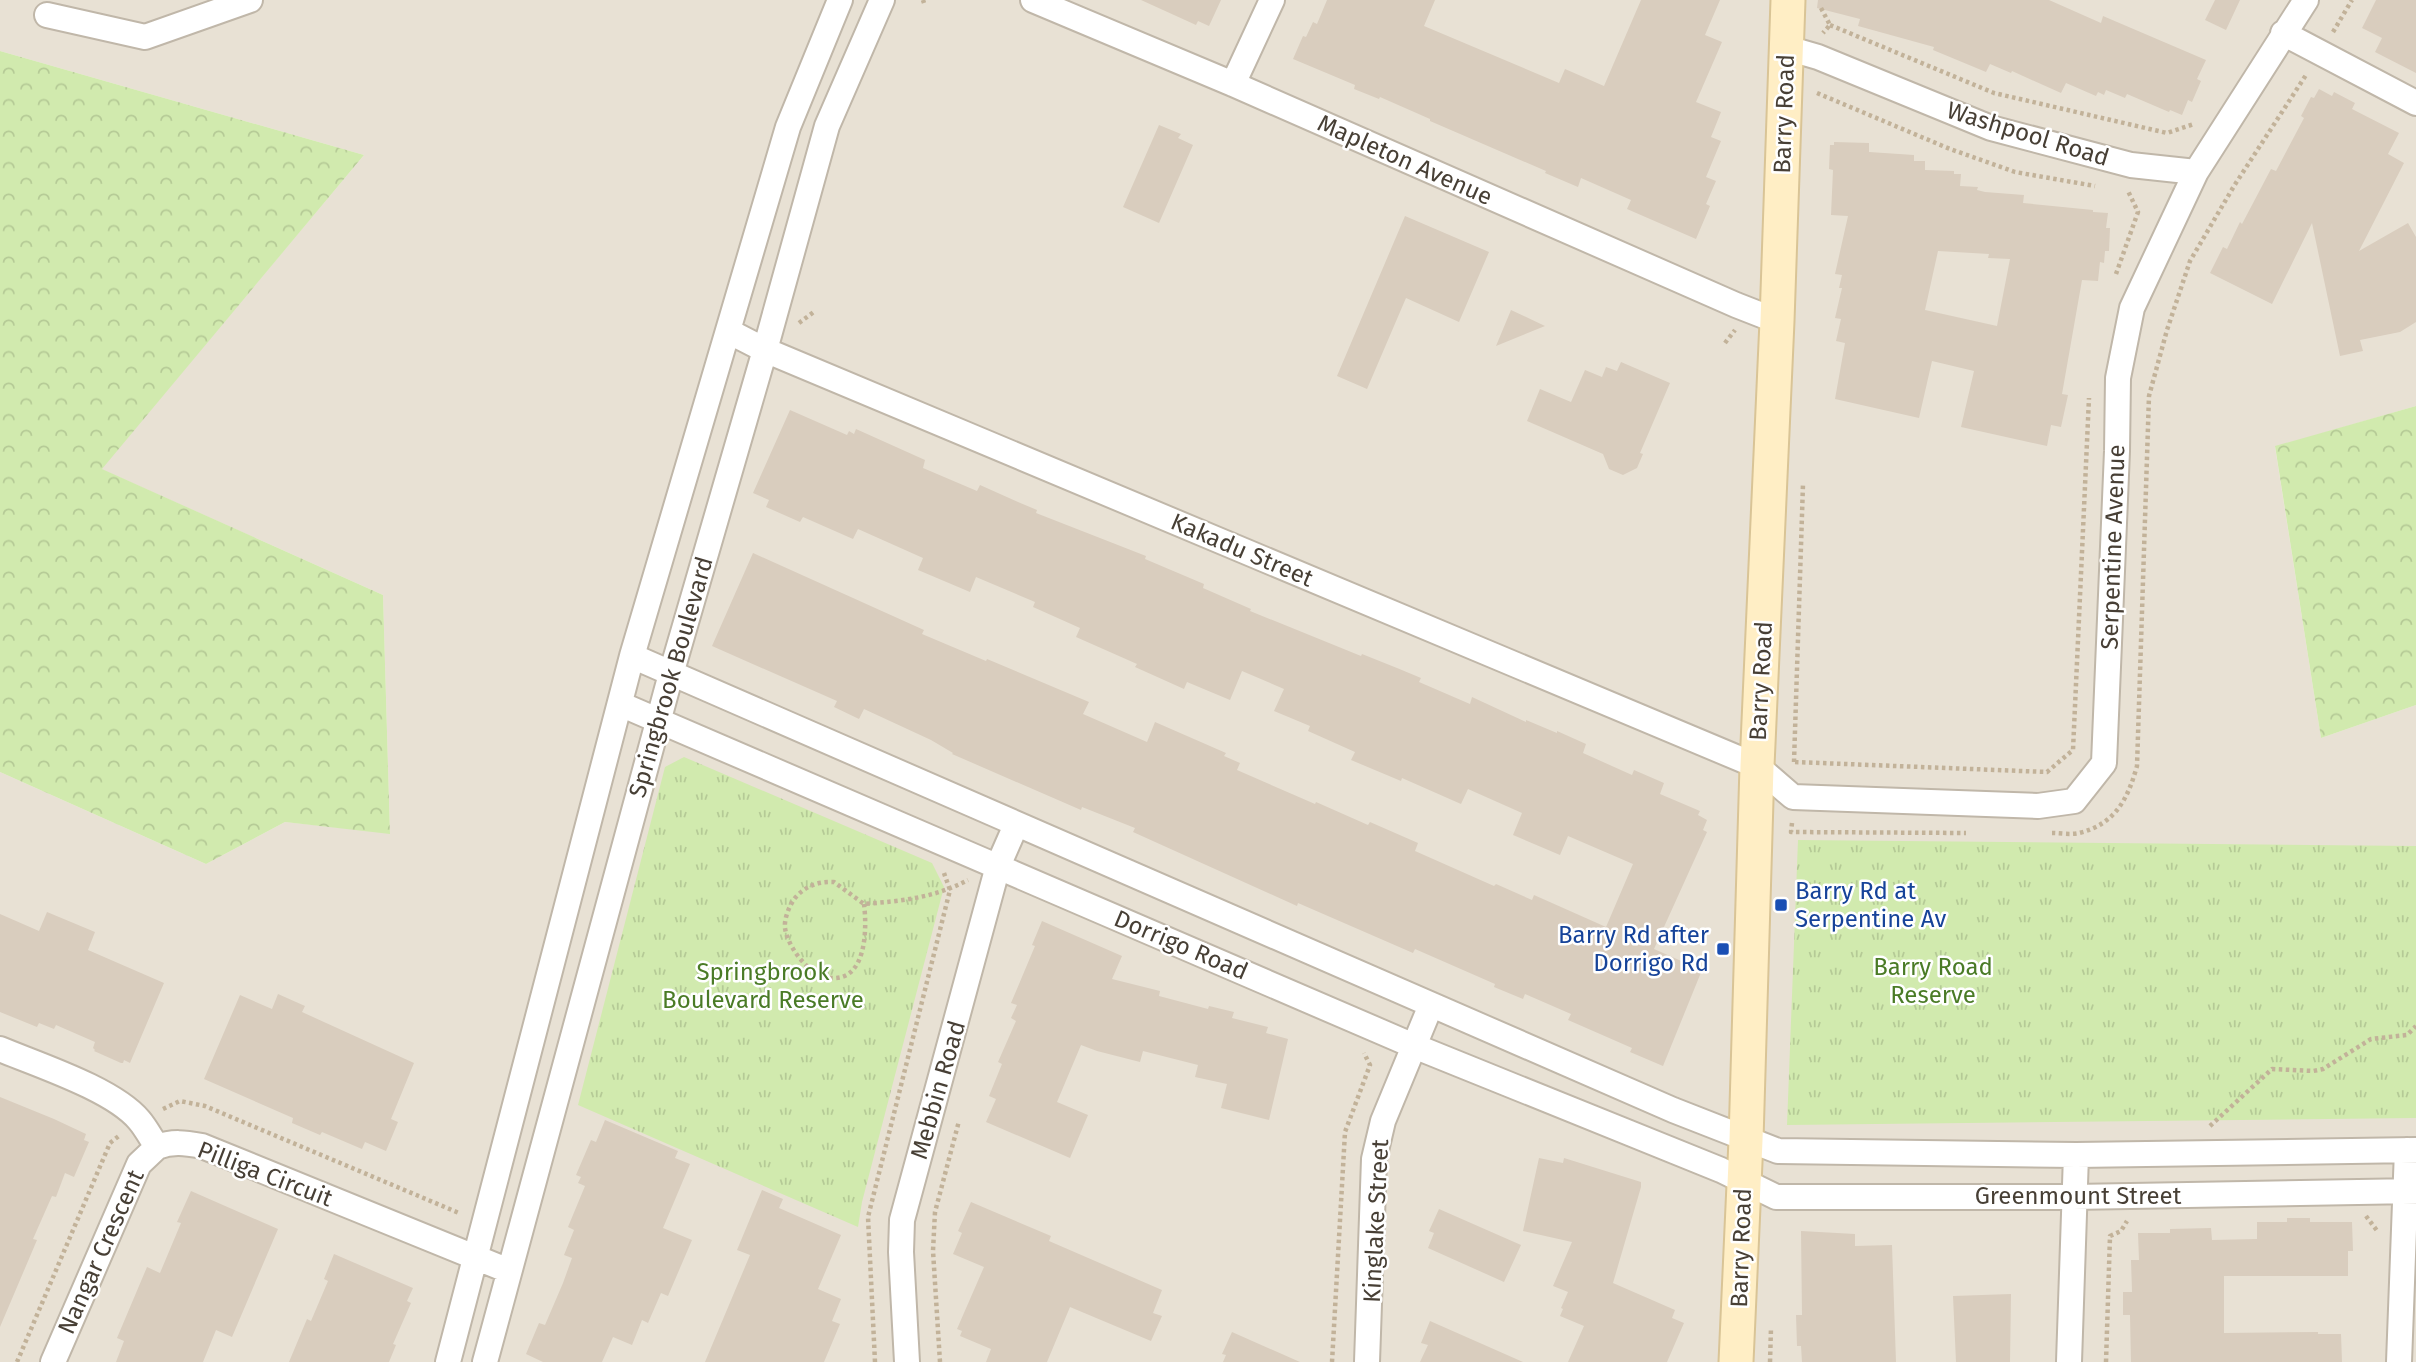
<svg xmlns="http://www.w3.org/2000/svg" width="2416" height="1362" viewBox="0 0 2416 1362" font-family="'Fira Sans',sans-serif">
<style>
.residential{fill:#e8e1d4}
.grass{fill:url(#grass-tufts)}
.forest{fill:url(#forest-crowns)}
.building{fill:#d9cdbe;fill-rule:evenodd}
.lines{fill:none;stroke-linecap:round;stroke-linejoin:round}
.street-casing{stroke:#c0b7a9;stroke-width:28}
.secondary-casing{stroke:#d9c496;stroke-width:37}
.path{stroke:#c2b299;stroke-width:4.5;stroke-dasharray:3.5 3.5;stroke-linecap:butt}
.street{stroke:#fff;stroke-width:24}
.secondary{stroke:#ffeec5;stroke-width:33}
.transit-dot{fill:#1a4fb4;stroke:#fff;stroke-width:2.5}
.labels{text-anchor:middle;stroke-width:5;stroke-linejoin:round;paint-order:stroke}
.street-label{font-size:24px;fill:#473f35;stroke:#fff}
.transit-label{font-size:24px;fill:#164399;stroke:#fff;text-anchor:start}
.park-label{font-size:24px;fill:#4a7b26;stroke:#fff}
</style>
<defs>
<pattern id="grass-tufts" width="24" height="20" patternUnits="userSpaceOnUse" patternTransform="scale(1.75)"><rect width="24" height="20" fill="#d1eaae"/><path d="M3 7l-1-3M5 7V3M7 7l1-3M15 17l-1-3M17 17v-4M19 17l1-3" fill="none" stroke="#b5ca96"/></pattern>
<pattern id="forest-crowns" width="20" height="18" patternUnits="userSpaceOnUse" patternTransform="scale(1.75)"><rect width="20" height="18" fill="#d1eaae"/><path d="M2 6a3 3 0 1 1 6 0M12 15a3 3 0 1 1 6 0" fill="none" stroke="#b5ca96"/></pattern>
</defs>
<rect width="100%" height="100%" fill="#f4efe6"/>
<path class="residential" d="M0,0H2416V406L2275,447L2321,738L2416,705V1362H0V772L206,864L285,822L390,833L383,595L101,469L364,155L0,51Z"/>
<path class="grass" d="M684,757L932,863L944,887L862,1202L858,1227L578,1105L665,767Z
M1798,840L2416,846V1118L1787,1125Z"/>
<path class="forest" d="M0,51L364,155L102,469L383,595L390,834L285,822L206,864L0,772Z
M2416,406V705L2321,738L2275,446Z"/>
<path class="building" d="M1141,0H1221L1209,26L1198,21L1196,25Z
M1327,0H1435L1424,26L1559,83L1565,69L1604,86L1641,0H1720L1705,35L1722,42L1696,102L1721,112L1711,137L1721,141L1706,177L1716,181L1706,204L1710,206L1696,239L1627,209L1631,200L1581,178L1578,187L1545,173L1546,171L1430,121V119L1380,97L1379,99L1354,89L1355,85L1293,59L1303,36L1306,37L1313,22L1317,24Z
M1818,0H2049L2101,23L2103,16L2206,60L2197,79L2201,81L2192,102L2188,100L2182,115L2170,110L2169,112L2127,94L2125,98L2106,90L2104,95L2098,92L2096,96L2066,83L2061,93L2012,71L2011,73L1990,64L1986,72L1933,50L1934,47L1858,26L1860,19L1817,8Z
M2215,0H2240L2226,30L2205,20Z
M2376,0H2416V73L2375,52L2382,38L2362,28Z
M2319,89L2332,96L2334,92L2355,103L2352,109L2399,133L2388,154L2404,163L2359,251L2408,223L2416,237V322L2400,332L2360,340L2363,351L2340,356L2312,223L2272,304L2210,273L2223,247L2227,249L2240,222L2242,224L2271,169L2276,171L2304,118L2301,116L2311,97L2314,98Z
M1159,125L1181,134L1178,138L1193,145L1159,223L1123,207Z
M1834,142L1869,143V152L1914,155V161H1925V170L1954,171V174H1961L1960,186L1978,187L1977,190L1985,192L2024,195L2023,203L2093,210V212L2108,213L2106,228H2110L2109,251H2105L2104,263L2100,262L2098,281L2082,280L2062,394L2068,395L2061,427L2051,425L2047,446L1961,427L1974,371L1932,361L1919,418L1835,399L1845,343L1836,341L1841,319L1835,318L1842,288H1839L1842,275L1835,274L1848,216L1831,215L1833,170L1829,169L1830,145H1834ZM1938,251L1989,254L1988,258L2010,259L1997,326L1925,310Z
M1405,216L1489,252L1459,322L1406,298L1367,389L1337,376Z
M1511,310L1545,326L1496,346Z
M1621,362L1670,383L1640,453L1643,454L1637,468L1623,475L1609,469L1603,454L1527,421L1540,389L1571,402L1585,370L1602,377L1606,367L1617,371Z
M790,410L847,435L849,431L854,434L856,429L925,460L923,468L977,491L980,485L1018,502L1037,510L1036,513L1146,556L1145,559L1204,584L1203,588L1251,609L1250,611L1361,656L1362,654L1397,668L1421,678L1419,682L1470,704L1472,697L1526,722V720L1557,733V731L1586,744L1583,753L1632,775L1634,770L1664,783L1660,794L1700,811L1698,815L1707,820L1703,830L1707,832L1654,949L1702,970L1663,1066L1630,1052L1632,1048L1568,1020L1571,1014L1525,994L1523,999L1494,987L1495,984L1415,949L1413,953L1298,903L1297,906L1133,832L1135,828L1082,807L1081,810L952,754L953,753L931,740L864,709L859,719L834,707L837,701L712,646L753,553L924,630L922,634L986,661L987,659L1089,702L1083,714L1147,742L1155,722L1226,753L1224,756L1240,763L1237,770L1315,804L1316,802L1368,825L1370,822L1418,843L1415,851L1494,886L1496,884L1532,900L1534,895L1606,927L1633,864L1568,836L1560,855L1513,835L1522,813L1468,789L1461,804L1402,778L1401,781L1351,760L1355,752L1308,731L1310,726L1274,711L1284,689L1242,671L1230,700L1187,682L1184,689L1135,667L1137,664L1076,637L1080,628L1033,607L1035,602L976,577L970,592L918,570L923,558L858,529L853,539L803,517L800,522L766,507L769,500L753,493Z
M47,912L95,932L88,950L164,983L130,1063L124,1060L123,1063H121L94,1051L95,1050L93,1048L95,1042L56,1025L54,1029L39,1023L37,1027L0,1012V914L39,931Z
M1042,921L1122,956L1112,979L1160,991L1159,996L1208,1009L1209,1006L1234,1012L1232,1018L1268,1027L1266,1033L1288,1039L1269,1120L1221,1108L1227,1084L1195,1077L1198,1065L1143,1051L1140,1062L1097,1051L1081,1045L1057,1102L1088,1115L1070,1158L986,1122L996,1099L989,1096L1002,1064L998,1062L1016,1021L1011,1018L1017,1005L1011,1003L1035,946L1032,945Z
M278,994L305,1006L302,1012L414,1063L391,1119L398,1122L386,1151L365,1142L362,1149L322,1132L320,1135L292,1123L293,1118L204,1079L240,995L272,1009Z
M0,1097L54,1119L86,1134L84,1140L89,1142L74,1177L65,1173L56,1197L52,1196L33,1239L37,1240L0,1327Z
M605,1120L678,1151L675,1158L690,1164L663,1228L692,1240L668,1296L661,1293L648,1323L642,1320L632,1345L613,1337L602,1362H543L526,1354L539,1323L545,1325L563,1283L572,1258L564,1255L574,1230L568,1227L585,1186L578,1183L581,1177L576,1175L591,1140L596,1142Z
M1539,1158L1563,1163L1564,1158L1641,1182V1187L1613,1283L1675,1310L1672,1318L1684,1323L1667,1362H1568L1584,1326L1560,1316L1563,1309L1561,1308L1568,1292L1553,1286L1572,1242L1523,1231Z
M762,1190L783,1199L779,1208L841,1235L818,1289L841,1299L832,1321L840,1324L824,1362H705L750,1255L737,1250Z
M191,1191L278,1229L232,1337L216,1330L203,1362H116L124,1341L117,1338L147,1267L160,1273L181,1223L177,1222Z
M971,1202L1051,1236L1049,1241L1162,1290L1153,1313L1162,1316L1151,1341L1070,1307L1047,1362H986L991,1349L960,1336L962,1331L957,1329L984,1267L953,1254L962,1233L958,1231Z
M1439,1209L1521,1245L1504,1282L1428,1248L1434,1233L1429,1231Z
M2287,1218H2310V1222H2352L2353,1251H2348V1276H2224V1333L2318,1332V1334H2341L2342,1362H2131L2130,1315H2123V1292H2132L2131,1260H2139L2138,1233H2170V1229L2211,1228L2212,1240L2257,1239V1222H2287Z
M1801,1231L1855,1234V1246L1892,1245L1896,1362H1802L1801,1346H1797L1796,1315H1802Z
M334,1254L413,1288L407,1301L411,1303L393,1344L396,1345L389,1362H289L307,1319L311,1321L328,1281L324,1279Z
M2011,1294L2010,1362H1956L1953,1296Z
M1430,1321L1523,1362H1420L1428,1345L1421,1343Z
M1232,1332L1300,1362H1223L1226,1355L1222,1354Z"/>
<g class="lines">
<defs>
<path id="street" d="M1033,0L1233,84L1736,305L1777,321
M47,15L145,37L250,0
M2283,33L2416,103
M1787,48L1818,57L1991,128L2131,165L2196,172
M1233,84L1272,0
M728,331L765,350L1757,766L1793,797L2038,806L2074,801L2104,763L2117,451L2118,378L2132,308L2196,172L2306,0
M632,656L1673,1110L1778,1151L2076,1155L2416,1150
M620,704L1414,1046L1721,1170L1776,1197H2073L2416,1191
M0,1049C38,1065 113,1089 139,1120C146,1128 151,1138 157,1147C173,1141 185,1143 202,1146L509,1271
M53,1362L139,1164L157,1147
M448,1362L632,656L788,127L840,0
M485,1362L671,674L765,350L827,126L882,0
M907,1362L901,1252L902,1220L998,866L1016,825
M1367,1362L1374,1159L1383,1121L1431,1005
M2069,1362L2076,1155
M2399,1362L2407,1150"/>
<path id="secondary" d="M1736,1362L1746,1140L1757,766L1777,321L1788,0"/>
</defs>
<use href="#street" class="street-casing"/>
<use href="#secondary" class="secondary-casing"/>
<path class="path" d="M923,0L924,3
M1821,8L1830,25L1823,33
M1830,25L1994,93L2167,133L2194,124
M2333,32L2352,0
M1817,93L1950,149L2015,172L2095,186
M2116,274L2138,212L2128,191
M799,323L815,311
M1725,343L1735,330
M1794,762L1803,484
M1795,762L2047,772L2073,750L2089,398
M1792,823L1791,832L1966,833
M2052,833C2060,833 2071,835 2079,833C2116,824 2128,798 2137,766L2149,396L2167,330L2190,261L2234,186L2306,75
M864,904C867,928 867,981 831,978C810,977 788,948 785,928C784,919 789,906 795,898C805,886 819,881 834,882L864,904C901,901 934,898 968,880
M163,1109L180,1101L205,1106L459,1213
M2210,1126L2272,1069L2313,1071L2323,1069L2371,1039L2407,1035L2416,1026
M2366,1216L2378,1232
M17,1362L110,1143L120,1135
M875,1362L868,1217L950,890L944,873
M940,1362L933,1251L935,1212L959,1121
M1332,1362L1345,1132L1370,1065L1364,1053
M1770,1362L1771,1328
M2106,1362L2110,1236L2121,1231L2127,1221"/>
<use href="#street" class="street"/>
<use href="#secondary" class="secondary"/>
</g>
<g class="transit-dot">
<rect x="1774" y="898" width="14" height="14" rx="3.5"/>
<rect x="1716" y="942" width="14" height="14" rx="3.5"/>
</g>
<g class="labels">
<g class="street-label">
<text transform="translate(1784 114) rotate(-88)" y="8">Barry Road</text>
<text transform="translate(2028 134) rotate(17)" y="8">Washpool Road</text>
<text transform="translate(1405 160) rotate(24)" y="8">Mapleton Avenue</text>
<text transform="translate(2113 547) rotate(-88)" y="8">Serpentine Avenue</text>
<text transform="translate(1242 550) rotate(23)" y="8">Kakadu Street</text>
<text transform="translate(671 677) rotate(-74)" y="8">Springbrook Boulevard</text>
<text transform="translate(1761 681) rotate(-87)" y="8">Barry Road</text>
<text transform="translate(1181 945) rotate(23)" y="8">Dorrigo Road</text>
<text transform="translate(938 1090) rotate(-74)" y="8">Mebbin Road</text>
<text transform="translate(265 1174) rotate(21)" y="8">Pilliga Circuit</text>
<text x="2078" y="1204">Greenmount Street</text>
<text transform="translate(1376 1221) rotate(-87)" y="8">Kinglake Street</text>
<text transform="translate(1741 1248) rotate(-88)" y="8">Barry Road</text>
<text transform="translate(101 1252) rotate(-66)" y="8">Nangar Crescent</text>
</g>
<g class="transit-label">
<text x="1795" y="899">Barry Rd at<tspan x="1795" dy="28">Serpentine Av</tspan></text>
<text x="1709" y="943" text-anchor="end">Barry Rd after<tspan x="1709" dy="28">Dorrigo Rd</tspan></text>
</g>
<g class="park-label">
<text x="1933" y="975">Barry Road<tspan x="1933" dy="28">Reserve</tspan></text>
<text x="763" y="980">Springbrook<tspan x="763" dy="28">Boulevard Reserve</tspan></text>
</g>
</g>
</svg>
